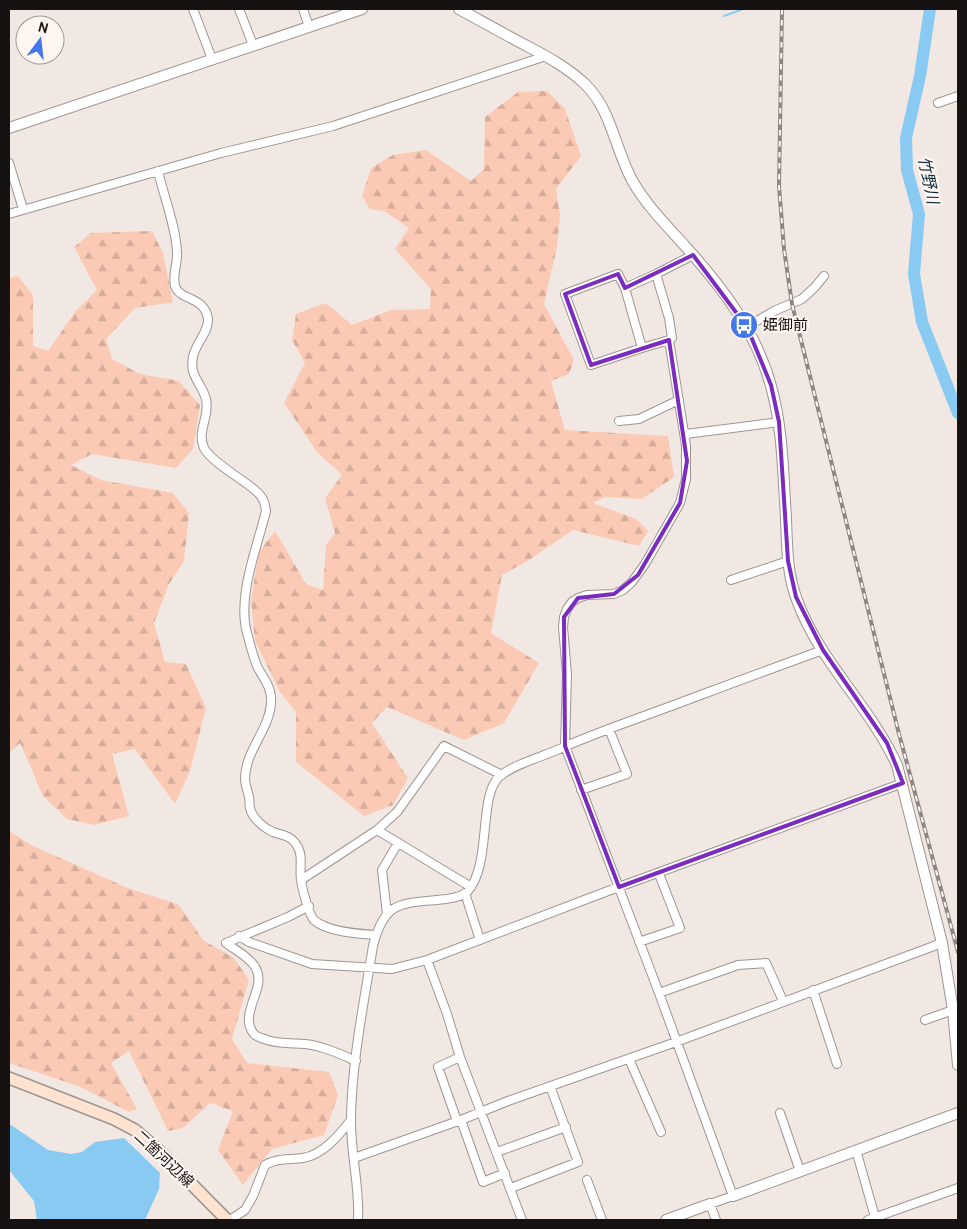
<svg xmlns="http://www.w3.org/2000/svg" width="967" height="1229" viewBox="0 0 967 1229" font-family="Cabin,'Noto Sans JP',sans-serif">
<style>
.forest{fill:url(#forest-firs)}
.water{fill:#88caf2}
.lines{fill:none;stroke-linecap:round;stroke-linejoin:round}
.stream{stroke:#88caf2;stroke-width:2}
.river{stroke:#88caf2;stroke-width:12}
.minor-casing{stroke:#9e9591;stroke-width:10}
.tertiary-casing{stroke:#9e9591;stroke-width:12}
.secondary-casing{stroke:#9e9591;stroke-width:14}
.minor{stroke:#fff;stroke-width:8}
.tertiary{stroke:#fff;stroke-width:10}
.secondary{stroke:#ffe2d0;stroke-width:11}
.rail-casing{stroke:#8d8682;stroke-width:4}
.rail{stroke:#fff5f1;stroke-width:2;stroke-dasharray:5.5;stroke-linecap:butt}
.marked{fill:none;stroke:#7b2cbf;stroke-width:4;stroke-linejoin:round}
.labels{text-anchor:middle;stroke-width:4.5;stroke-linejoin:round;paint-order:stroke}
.poi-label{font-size:15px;fill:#161211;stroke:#fff5f1;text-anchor:start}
.street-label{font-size:15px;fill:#161211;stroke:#fff5f1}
.water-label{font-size:16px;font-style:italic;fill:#102e3f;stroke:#fff5f1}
</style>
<defs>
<pattern id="forest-firs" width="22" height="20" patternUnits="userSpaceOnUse" patternTransform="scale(1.25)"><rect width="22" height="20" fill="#fbcab5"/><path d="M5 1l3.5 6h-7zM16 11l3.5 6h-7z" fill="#d6ac9b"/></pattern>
</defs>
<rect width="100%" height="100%" fill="#f2e8e3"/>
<path class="forest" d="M547,91L565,109L581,156L556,189L560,215L557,247L544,304L574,360L569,374L551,381L565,430L668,436L674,477L642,499L605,497L593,503L636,519L648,531L639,546L573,530L529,560L502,575L491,633L539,663L504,723L464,740L387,707L372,723L408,778L393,805L364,816L296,762V712L280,692L255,641L251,600L259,552L275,531L306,584L323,590L326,545L335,533L325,498L342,475L317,452L284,403L305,363L292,340L296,314L326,303L352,325L391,310L430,309L431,289L395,249L409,228L384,211L370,209L362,196L371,168L393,155L426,150L471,181L484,169L485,117L518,92Z
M152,231L163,253L173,302L135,308L106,339L112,359L140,374L179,381L200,405L193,449L176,468L92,454L71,465L101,480L173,493L189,513L184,561L169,584L154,623L165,662L186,664L206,708L190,771L175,804L135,749L112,754L129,816L94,825L67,819L43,796L20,743L9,753V278L18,276L33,295V346L48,351L75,312L97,290L74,247L91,233Z
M9,831L31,845L130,889L178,904L203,940L234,958L249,980L232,1039L247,1063L329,1072L338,1095L324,1135L272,1149L243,1185L218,1150L233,1111L210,1103L183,1128L168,1131L129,1051L111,1063L137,1109L129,1112L81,1087L9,1063Z"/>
<path class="water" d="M11,1125L48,1150L71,1154L82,1152L95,1142L124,1138L160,1173L159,1189L145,1220H37L34,1201L9,1170V1126Z"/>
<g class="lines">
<path class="stream" d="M724,16L743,9"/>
<path class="river" d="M930,9L920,76L906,138L907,170L919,214L914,274L922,322L958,413"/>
<defs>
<path id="minor" d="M193,9L212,59
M239,9L253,45
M303,9L309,27
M938,103L958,96
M9,163L23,209
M158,171C164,197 176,227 177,252C178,264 172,274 175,286C180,301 205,296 208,319C209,332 195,344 193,357C189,377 202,383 206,399C209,411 203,422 202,433C201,438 202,443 204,448C210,461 244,480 256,491C263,497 265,502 266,511C257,548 237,596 247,633C250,644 253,656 257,666C262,677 270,684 271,697C273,727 245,749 245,779C245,785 248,791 249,797C250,801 249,805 250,808C252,818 264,828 273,832C281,835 290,835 296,844C304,855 299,867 301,880C302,888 309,915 314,920C327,932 359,934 376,935
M9,214L221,153L333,126L546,56
M693,255L656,274L625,288L642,348L669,340L686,445V479L680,503L645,564L632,582L623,590L614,594L587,595L578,598L572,602L567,609L564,617L563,627L567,674L565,746L659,993L733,1196L710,1204L716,1220
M656,274L669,318L672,338L669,340
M625,288L618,274L565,294L591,365L642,348
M747,327L774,311L802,299L815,287L824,276
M619,421L639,419L679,400
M686,434L779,422
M731,580L788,561
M581,790L627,774L609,729
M377,830L471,887
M301,880L377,830L397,812L444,746L502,775
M465,893L480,940
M309,906L288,917L226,943C235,950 253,959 257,971C265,990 238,1015 254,1034C256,1037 263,1038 267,1040C280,1044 292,1043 305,1044C323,1046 340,1054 356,1061
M387,914L382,870L398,843
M239,936L249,942L312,964L392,969L427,960L608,891L903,783
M639,942L680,928L659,874
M427,960L447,1014L460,1057L522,1220
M813,990L837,1064
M659,993L738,965L766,963L783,1001
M925,1020L953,1010
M629,1059L661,1132
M780,1113L800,1171
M461,1120L483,1182L505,1173
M457,1121L438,1067L460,1057
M856,1150L875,1217
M497,1152L566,1127
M354,1158L461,1120L508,1101L676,1042L942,943
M587,1180L602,1220
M511,1188L578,1162L550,1086
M230,1220L245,1210L253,1196L265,1165C277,1158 289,1160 303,1158C323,1155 339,1135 351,1120
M358,1220C360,1186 350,1152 351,1117C352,1061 364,1002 373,946C385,898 403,904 446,899C453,898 461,897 467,892C492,866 478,796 499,777C512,765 541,757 557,750C592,734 628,722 663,709C717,689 770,669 823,650
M868,1220L958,1188"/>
<path id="tertiary" d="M459,9C481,21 504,34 527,46C548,57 568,68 585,84C612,110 615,150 633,182C647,206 667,226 685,246C722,287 756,331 771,386C783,429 783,474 786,518C787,546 787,574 797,600C819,661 870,706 897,765L942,943L953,1010L958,1065
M9,128L362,9
M733,1196L958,1113
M666,1220L710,1204"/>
<path id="secondary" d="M9,1078L114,1119L135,1130L156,1148L227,1220"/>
</defs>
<use href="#minor" class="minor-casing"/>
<use href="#tertiary" class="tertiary-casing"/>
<use href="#secondary" class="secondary-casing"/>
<use href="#minor" class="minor"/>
<use href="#tertiary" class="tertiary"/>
<use href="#secondary" class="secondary"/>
<defs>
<path id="rail" d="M782,9L779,186L784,249L792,304L899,734L958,952"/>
</defs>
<use href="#rail" class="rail-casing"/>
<use href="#rail" class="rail"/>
</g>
<path class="marked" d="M693,255L747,327L771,385L779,422L788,561L796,597L823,650L887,743L903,783L619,887L565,746L564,617L578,598L614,594L638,575L680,503L687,461L669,340L591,365L565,294L618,274L625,288Z"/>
<defs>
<symbol id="bus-disc" viewBox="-11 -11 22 22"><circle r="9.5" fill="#4478e9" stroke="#fff5f1"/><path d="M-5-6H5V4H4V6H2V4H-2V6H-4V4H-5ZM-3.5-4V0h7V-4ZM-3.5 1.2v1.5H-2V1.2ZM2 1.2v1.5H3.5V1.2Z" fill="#fff"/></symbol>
</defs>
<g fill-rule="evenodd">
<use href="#bus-disc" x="728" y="309" width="32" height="32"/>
</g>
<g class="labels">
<g class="poi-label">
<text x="763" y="330">姫御前</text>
</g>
<g class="street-label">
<text transform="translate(164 1159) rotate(43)" y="5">二箇河辺線</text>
</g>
<g class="water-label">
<text transform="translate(929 180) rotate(78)" y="6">竹野川</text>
</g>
</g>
<rect width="967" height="1229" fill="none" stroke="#161211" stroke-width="20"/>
<g transform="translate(40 40) rotate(15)"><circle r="24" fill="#fff5f1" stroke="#a29a97"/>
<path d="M0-4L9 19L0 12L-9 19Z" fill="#4478e9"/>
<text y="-8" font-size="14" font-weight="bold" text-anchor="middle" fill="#161211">N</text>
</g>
</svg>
